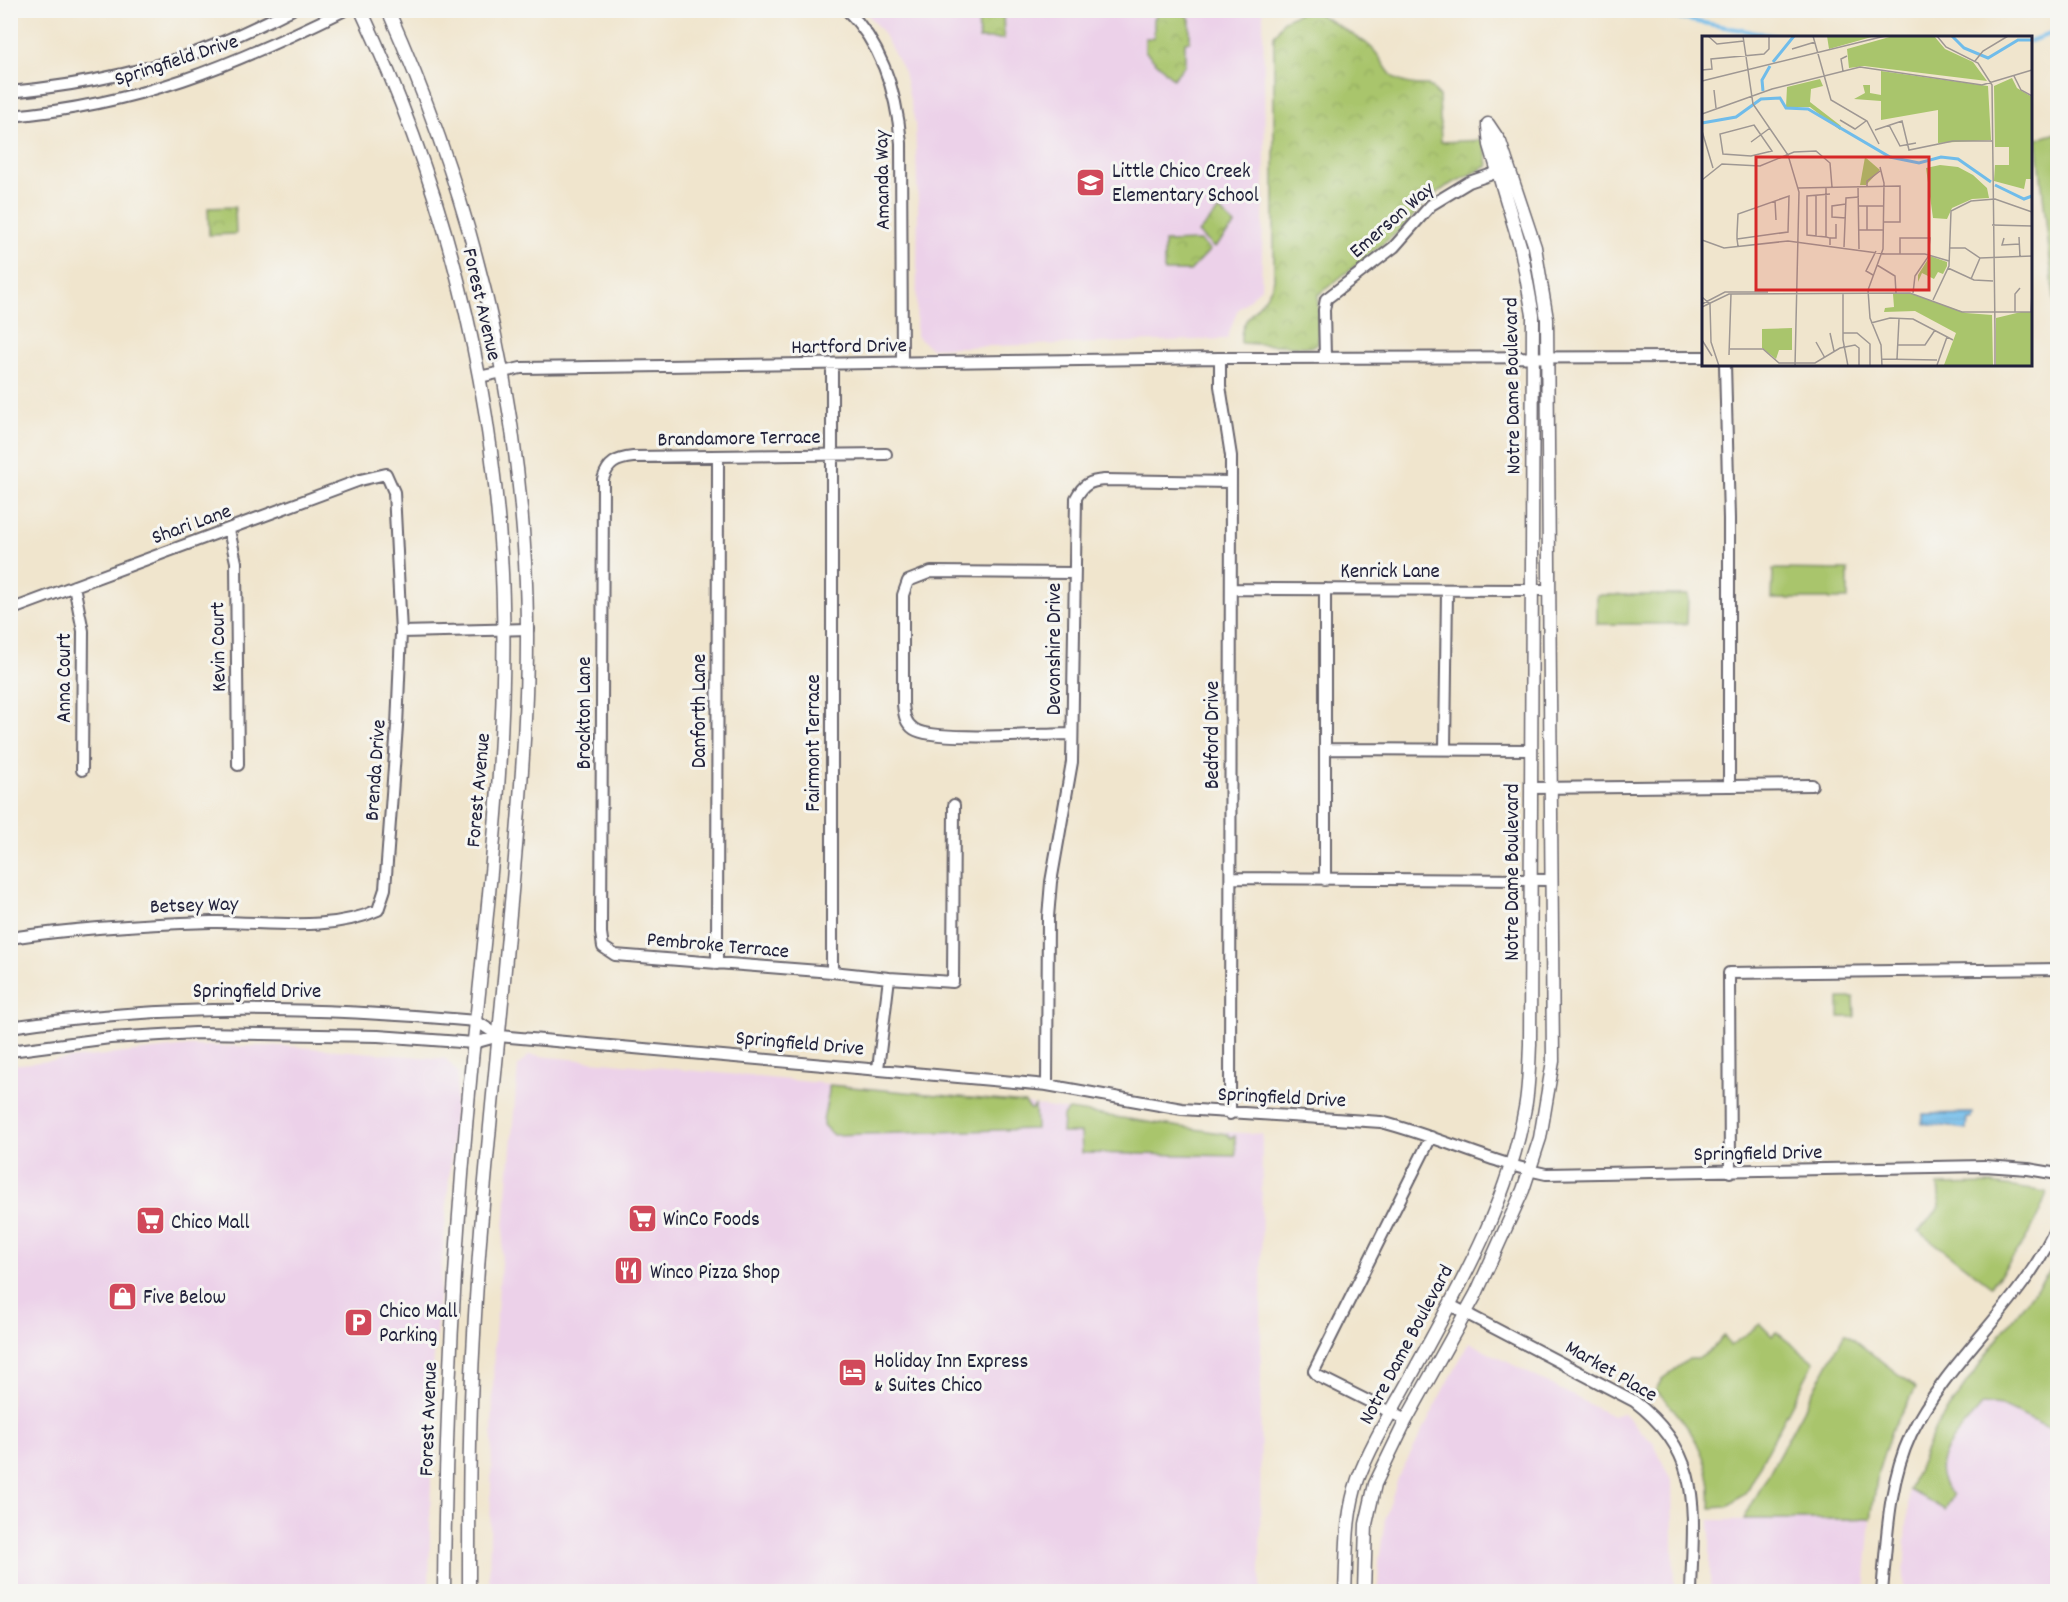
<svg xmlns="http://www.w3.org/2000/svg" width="2068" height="1602" viewBox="0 0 2068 1602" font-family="Dekko,sans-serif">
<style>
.built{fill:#ecd1e9}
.green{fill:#a9c56c;stroke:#667454;stroke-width:1.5}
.park{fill:url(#park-crowns);stroke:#667454;stroke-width:1.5}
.water{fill:url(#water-rules);stroke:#496f92;stroke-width:1.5}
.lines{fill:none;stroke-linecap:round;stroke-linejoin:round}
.stream{stroke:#70bcea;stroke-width:4}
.minor-casing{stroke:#6a666e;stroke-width:14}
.tertiary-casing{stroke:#6a666e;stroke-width:15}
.minor{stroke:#fff;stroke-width:10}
.tertiary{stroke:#fff;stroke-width:12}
.labels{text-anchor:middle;stroke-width:6;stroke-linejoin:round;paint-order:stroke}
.street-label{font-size:21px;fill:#22223b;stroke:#f6f6f2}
.poi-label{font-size:21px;fill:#22223b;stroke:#f6f6f2;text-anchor:start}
.inset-river{fill:none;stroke:#70bcea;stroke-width:3}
.inset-road{fill:none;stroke:#9e9793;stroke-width:1.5}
.view{fill:#d62828;fill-opacity:0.15;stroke:#d62828;stroke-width:3}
.inset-edge{fill:none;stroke:#22223b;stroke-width:3}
</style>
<defs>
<pattern id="park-crowns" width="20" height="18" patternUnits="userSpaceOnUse" patternTransform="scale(1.5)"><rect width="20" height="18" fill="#a9c56c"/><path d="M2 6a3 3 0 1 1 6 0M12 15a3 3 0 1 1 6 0" fill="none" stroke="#91a95e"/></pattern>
<pattern id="water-rules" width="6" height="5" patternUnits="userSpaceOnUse" patternTransform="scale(1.5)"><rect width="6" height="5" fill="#70bcea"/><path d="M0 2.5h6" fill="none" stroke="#61a1ca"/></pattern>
</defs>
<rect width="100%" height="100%" fill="#f6f6f2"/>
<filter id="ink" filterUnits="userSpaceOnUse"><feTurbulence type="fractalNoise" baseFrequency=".0167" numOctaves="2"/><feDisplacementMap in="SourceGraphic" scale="12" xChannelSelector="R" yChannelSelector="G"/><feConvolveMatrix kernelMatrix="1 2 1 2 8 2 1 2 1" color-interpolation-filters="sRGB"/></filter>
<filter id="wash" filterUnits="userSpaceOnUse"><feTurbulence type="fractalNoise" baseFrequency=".008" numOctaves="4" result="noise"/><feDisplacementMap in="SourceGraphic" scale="24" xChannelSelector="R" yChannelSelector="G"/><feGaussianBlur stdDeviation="1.35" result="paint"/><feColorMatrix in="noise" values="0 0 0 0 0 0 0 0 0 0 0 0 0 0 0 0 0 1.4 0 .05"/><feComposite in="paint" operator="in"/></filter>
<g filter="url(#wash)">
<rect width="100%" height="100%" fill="#f0e5cd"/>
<path class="built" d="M865,11H1263L1265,157L1261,288L1237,311L1227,339L930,348L916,335L918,207L915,123L904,72L883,33Z
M189,1046H288L446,1059L458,1073L433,1368L429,1591H11V1065Z
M529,1055L1010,1101L1187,1130L1262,1134L1260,1591L494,1592L489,1580L494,1344L518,1066Z
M1469,1342L1612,1416L1623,1413L1654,1444L1672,1483L1674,1591H1378L1379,1561L1385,1519L1398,1478Z
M1993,1403L2057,1432V1591L1903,1592L1909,1490L1944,1510L1938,1468L1942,1456L1983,1404Z
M1871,1519L1865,1591H1710V1520Z"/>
<path class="green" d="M2057,133H2058L2057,324L2037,139Z
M1773,569L1848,570V599H1772Z
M1597,595H1688L1687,624H1597Z
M829,1085L1025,1103L1031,1110L1035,1106L1036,1129L833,1135L823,1125C823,1110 830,1099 829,1085Z
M1069,1110L1227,1134L1231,1138L1235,1136L1236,1156L1082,1153L1081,1133H1062L1063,1116Z
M1992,1184L2047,1192C2036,1229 2015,1256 1991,1286L1919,1231L1940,1207L1938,1185Z
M2057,1262V1432L2002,1406L1983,1404C1961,1432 1919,1463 1953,1495L1945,1510L1909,1490L1935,1428L2001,1334Z
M1760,1324L1772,1336L1776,1332L1814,1362L1745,1493L1727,1507L1710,1508C1714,1458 1689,1424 1656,1390L1662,1379L1689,1359H1698L1712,1349L1724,1335L1730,1346Z
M1845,1333L1916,1388L1891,1431L1878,1472L1871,1519H1744Z"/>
<path class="park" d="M978,11H1003L1004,39H979Z
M1161,11H1182L1190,19V41L1185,42V65L1173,79L1145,51V38H1154V19Z
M1303,11H1313C1331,21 1349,32 1366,43C1393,63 1379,86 1428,85L1439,96L1441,142L1484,140L1488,166L1447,186L1428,200L1399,231L1318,295V344L1311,347L1241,343C1239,313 1265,309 1274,280V36L1284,20Z
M235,207L236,234L209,235L208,208Z
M1219,210L1235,225L1214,248L1198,233Z
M1200,241L1210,250L1190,271H1164V242Z
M1839,998H1854L1855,1017H1839Z"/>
<path class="water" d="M1972,1113L1971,1118H1967L1966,1129L1921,1123L1923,1114Z"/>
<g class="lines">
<path class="stream" d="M1633,10L1785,38
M2030,41L2058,31"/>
</g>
</g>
<g filter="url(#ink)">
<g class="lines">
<defs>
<path id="minor" d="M847,10C883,46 897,95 901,143L902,363
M10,92C82,85 154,71 220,43C244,33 268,21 291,10
M10,116C139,105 231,66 345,10
M1220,358V386L1231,456L1230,1114
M1325,358L1324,310L1326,299L1394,247L1431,205L1469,182L1504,170
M832,364V972L889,978L878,1069
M479,377L521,368L1220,358L1704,357
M229,530L236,562L238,765
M74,586L83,631L82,770
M1231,589L1548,590
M1325,589V880
M10,610L360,480L386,474L394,492L401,632L397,726L385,889L378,910C328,933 265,921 211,922C144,924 76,928 10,938
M401,632L528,629
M1072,734C1043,734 933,742 914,729C905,723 904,714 903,704V595L908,581L931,572L1074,573
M1325,749L1531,750
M1445,749L1447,590
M1729,786L1812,785
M1531,788L1729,786V519L1725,364
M1231,878L1551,880
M717,964L718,458
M832,972L615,955L603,947L601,933L603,479C608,463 616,459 633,457L886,454
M889,978L953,982L954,805
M10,1027C168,1003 318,1007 476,1021L499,1036
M10,1051L110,1038L195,1033L378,1036L474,1043L499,1036L1047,1085L1182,1109L1381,1122C1437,1136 1489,1162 1546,1174L1985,1166L2028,1169L2058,1174
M1047,1085L1048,917L1051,882L1072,762L1076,498C1083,485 1089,481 1104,480L1231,482
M1730,1172L1729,973L2058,969
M1450,1305L1634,1401C1705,1455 1693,1511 1691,1592
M1406,1420L1318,1376L1314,1371L1431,1137
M1882,1592C1887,1539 1888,1483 1911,1434C1949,1357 2024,1303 2058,1223"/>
<path id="tertiary" d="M361,10C441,181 489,365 501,554C511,722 489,893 472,1060C455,1237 445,1413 444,1592
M388,10C466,185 515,371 525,562C533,702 516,841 504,980C493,1098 480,1216 474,1334C469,1420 469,1506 469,1592
M1345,1592C1347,1553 1345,1516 1358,1479C1371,1444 1392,1411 1410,1378C1456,1293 1508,1205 1525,1108C1529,1087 1529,1065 1530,1044L1533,315L1521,249L1490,145L1488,126
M1364,1592L1366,1524L1375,1484L1406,1420L1476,1294L1523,1190L1540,1138L1553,1061L1547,319L1535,247L1500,142L1488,124"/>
</defs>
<use href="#minor" class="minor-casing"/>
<use href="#tertiary" class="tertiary-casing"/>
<use href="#minor" class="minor"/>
<use href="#tertiary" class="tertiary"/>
</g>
</g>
<defs>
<symbol id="school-square" viewBox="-11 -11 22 22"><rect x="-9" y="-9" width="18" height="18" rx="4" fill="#d1495b" stroke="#f6f6f2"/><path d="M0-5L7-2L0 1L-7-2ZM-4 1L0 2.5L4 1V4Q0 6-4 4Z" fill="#fff"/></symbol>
<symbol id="supermarket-square" viewBox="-11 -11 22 22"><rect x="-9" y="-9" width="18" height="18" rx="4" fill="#d1495b" stroke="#f6f6f2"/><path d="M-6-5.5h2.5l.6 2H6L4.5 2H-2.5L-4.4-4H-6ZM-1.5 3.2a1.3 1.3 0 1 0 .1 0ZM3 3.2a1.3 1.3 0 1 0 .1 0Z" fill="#fff"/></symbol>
<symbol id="restaurant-square" viewBox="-11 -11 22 22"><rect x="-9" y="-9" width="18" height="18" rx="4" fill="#d1495b" stroke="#f6f6f2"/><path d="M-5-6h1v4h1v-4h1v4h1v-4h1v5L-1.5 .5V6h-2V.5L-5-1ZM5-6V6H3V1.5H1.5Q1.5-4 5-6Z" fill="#fff"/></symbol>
<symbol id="shop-square" viewBox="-11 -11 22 22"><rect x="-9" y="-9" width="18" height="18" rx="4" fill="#d1495b" stroke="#f6f6f2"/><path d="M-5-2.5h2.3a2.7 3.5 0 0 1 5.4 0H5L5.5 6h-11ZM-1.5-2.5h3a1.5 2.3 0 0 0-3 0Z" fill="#fff"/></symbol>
<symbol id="parking-square" viewBox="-11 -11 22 22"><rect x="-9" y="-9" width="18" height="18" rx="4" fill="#d1495b" stroke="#f6f6f2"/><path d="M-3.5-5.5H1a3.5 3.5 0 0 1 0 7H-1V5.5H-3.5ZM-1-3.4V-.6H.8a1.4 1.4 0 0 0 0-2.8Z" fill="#fff"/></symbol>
<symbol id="hotel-square" viewBox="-11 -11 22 22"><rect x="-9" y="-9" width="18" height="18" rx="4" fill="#d1495b" stroke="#f6f6f2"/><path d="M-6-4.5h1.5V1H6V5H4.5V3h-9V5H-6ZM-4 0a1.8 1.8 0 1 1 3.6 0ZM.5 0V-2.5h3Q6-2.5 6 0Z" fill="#fff"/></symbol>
</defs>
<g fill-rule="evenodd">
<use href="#school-square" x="1074" y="166" width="33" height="33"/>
<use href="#supermarket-square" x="626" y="1202" width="33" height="33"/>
<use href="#supermarket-square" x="134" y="1204" width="33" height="33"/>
<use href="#restaurant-square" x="612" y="1254" width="33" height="33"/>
<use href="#shop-square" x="106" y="1280" width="33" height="33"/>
<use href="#parking-square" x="342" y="1306" width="33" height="33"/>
<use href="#hotel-square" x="836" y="1356" width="33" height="33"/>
</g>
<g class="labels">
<g class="street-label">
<text transform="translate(176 59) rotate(-18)" y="7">Springfield Drive</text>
<text transform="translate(881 180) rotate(-91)" y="7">Amanda Way</text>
<text transform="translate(1391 219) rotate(-41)" y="7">Emerson Way</text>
<text transform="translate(483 304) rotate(77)" y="7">Forest Avenue</text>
<text transform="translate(849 345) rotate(-1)" y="7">Hartford Drive</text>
<text transform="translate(1511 386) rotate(-91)" y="7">Notre Dame Boulevard</text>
<text transform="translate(739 437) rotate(-1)" y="7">Brandamore Terrace</text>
<text transform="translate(191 523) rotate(-20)" y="7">Shari Lane</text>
<text x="1390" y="577">Kenrick Lane</text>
<text transform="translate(217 647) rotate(-91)" y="7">Kevin Court</text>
<text transform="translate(1053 649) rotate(-90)" y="7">Devonshire Drive</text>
<text transform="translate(63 678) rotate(-90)" y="7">Anna Court</text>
<text transform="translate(698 711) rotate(-90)" y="7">Danforth Lane</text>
<text transform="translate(583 713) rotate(-90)" y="7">Brockton Lane</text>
<text transform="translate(1211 735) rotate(-90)" y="7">Bedford Drive</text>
<text transform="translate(812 743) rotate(-90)" y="7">Fairmont Terrace</text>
<text transform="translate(374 770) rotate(-86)" y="7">Brenda Drive</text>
<text transform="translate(477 790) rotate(-85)" y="7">Forest Avenue</text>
<text transform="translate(1511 872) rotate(-90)" y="7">Notre Dame Boulevard</text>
<text transform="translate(194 904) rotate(-2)" y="7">Betsey Way</text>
<text transform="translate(718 944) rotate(5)" y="7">Pembroke Terrace</text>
<text x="257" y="997">Springfield Drive</text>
<text transform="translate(800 1042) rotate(5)" y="7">Springfield Drive</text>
<text transform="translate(1282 1096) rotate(3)" y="7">Springfield Drive</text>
<text transform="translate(1758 1152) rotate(-1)" y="7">Springfield Drive</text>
<text transform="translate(1405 1344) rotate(-62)" y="7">Notre Dame Boulevard</text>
<text transform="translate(1612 1370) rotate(30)" y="7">Market Place</text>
<text transform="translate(427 1419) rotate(-88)" y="7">Forest Avenue</text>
</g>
<g class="poi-label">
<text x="1112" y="177">Little Chico Creek<tspan x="1112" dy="24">Elementary School</tspan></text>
<text x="663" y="1225">WinCo Foods</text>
<text x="171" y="1228">Chico Mall</text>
<text x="650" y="1278">Winco Pizza Shop</text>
<text x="143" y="1303">Five Below</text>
<text x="379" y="1317">Chico Mall<tspan x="379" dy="24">Parking</tspan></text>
<text x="874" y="1367">Holiday Inn Express<tspan x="874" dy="24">&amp; Suites Chico</tspan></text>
</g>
</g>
<g transform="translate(1702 36)">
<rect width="330" height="330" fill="#f0e5cd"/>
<path d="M125,0H173L127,13ZM191,0H232L243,13L271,26L285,45L162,30L147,32L145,13ZM179,35L286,50L289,104L236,107V74L179,84V65L152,63L163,57L161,49H168V57L179,59ZM310,42L315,52L330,61V143H324L322,153L292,145L293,129H307V111H293L292,50ZM118,43L121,50L109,53L108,66L139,90L138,94L108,71H84L85,51ZM238,129L256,131L271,139L285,152L287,162L270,163L250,172L245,183L231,182L224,132ZM228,220L245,226V230L241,238L236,236L232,243L220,237L216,246V239ZM191,258H210L264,277L290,279L291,330H235L242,329L254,297L213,275L182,276L183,272L192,271ZM319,276H330V330H294V282ZM90,292V314H77L74,323L60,312V293Z" fill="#a9c56c"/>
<path d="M163,121L178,134L164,149H158Z" fill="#a9c56c"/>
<path class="inset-river" d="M250,0L262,12L286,22L316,4H330M71,26L92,0M61,55L60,44L68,30M0,87L34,81L59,63L78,62L84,72L106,73L188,121L217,127L239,121L256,123L289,146M293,149L322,163L330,160"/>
<path class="inset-road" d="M6,0L15,8L42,5M41,0L51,68L86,119L97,156L93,330M111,0L129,64L165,85L177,108M235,0L244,11L276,27L290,49L293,295M90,13L113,6M273,25L281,15L306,0M0,34L10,33L9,23L62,18L67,13V0M141,35L139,23L145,20M312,40L319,54L330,60M0,45L183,0M12,54L14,72M0,78L70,53L158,31L280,49L330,34M138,84L153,93L164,85M52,89L70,115L49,120L21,118L18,98ZM187,89L198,110L214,107M173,94L200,85L207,114L251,105H291M0,95L11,132M49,106L68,92M178,131L182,147L181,213L166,254L168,282L179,309L180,330M0,144L20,128L58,130L92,116L114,115L128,127L130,151M156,150L157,213M165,150V145L178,135M124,151V201L128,202V209M96,152L198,150V186H182M73,165L74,184M157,170H182M165,170V194M144,182L130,181V170L144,168M290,189L330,190M157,194H182M114,201V159M124,201L105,199V160L128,158M317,201L318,221M128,202H134V188M302,202L300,209L318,208M35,203L86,196L87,160L36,178L35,198V203L36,210M0,204L22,212L86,205L183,218H223L247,225M142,211L144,162L157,161M247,212H263L278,222L330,220M198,218V202H228L226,221L213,240L211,257M175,229L193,240L194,257M246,232L272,244L291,245M171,239L164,235L174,215M269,243L278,222M141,258V304L146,330M0,261L8,268L9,306L17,330M231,264L247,230L249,175L269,165L293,163L330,176M0,268L23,256H66M0,271L27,258L208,257L260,276H330M313,276V258L318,252M329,276L330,257M169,287L188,282L211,283L251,304M293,295V330M128,297L132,315M141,297H155L168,308V330M0,304L10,320M114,306L123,322M195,309H223L233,294M28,313H61L77,327H113L138,312L153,309L157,312V330M27,319L29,258M180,323L235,324M195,323L197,283M235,329L245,301"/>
<path class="view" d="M54,121H227V254H54Z"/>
<rect width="330" height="330" class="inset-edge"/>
</g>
<rect width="2068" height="1602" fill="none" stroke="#f6f6f2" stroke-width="36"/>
</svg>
